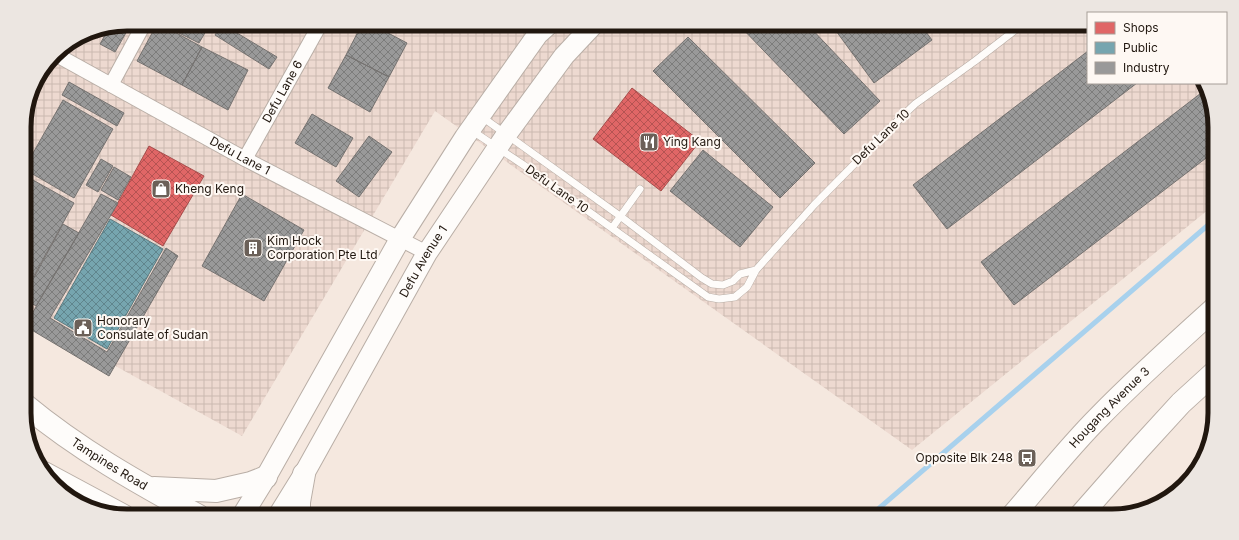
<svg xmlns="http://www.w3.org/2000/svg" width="1239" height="540" viewBox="0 0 1239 540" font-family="Inter,sans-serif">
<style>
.industrial{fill:url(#industrial-grid)}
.shops{fill:url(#shops-cross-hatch);stroke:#a74e4c}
.public{fill:url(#public-cross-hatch);stroke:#5c7a7f}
.industry{fill:url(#industry-cross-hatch);stroke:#757270}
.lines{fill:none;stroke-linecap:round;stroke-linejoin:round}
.stream{stroke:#a8d1ed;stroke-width:5}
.lane-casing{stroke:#b9aea6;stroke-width:8}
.street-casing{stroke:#b9aea6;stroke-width:16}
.secondary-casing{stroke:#b9aea6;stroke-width:22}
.primary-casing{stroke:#b9aea6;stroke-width:24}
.highway-casing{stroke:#b9aea6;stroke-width:24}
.lane{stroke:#fefcfa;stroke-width:7}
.street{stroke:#fefcfa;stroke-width:14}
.secondary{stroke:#fefcfa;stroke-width:20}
.primary{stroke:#fefcfa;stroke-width:22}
.highway{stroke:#fefcfa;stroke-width:22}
.labels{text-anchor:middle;stroke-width:4;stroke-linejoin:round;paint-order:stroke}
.street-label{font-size:12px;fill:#21170f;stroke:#fef8f3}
.poi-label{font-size:12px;fill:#21170f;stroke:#fef8f3;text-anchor:start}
.rim{fill:none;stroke:#21170f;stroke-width:5}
</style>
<defs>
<pattern id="industrial-grid" width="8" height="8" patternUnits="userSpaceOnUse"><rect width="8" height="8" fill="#edd9d0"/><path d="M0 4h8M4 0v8" fill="none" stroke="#cbbab1"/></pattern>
<pattern id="shops-cross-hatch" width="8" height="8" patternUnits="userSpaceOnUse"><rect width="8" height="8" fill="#e06666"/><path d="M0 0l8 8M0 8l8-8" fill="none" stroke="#b55352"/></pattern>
<pattern id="public-cross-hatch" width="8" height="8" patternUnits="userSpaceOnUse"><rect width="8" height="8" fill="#76a5af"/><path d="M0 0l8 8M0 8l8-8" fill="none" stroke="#60858d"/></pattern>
<pattern id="industry-cross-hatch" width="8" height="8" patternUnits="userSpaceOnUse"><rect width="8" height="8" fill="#999"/><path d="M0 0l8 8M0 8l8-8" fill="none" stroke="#7c7c7b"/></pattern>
</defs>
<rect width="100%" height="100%" fill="#f5e8df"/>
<path class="industrial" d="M127,24H1088V83H1202L1214,113V205L912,450L435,111L242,436L25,316L24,120L35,81L59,50L88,32Z"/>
<path class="shops" d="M632,88L700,141L661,191L593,139Z
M149,146L204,176L163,246L111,215Z"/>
<path class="public" d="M110,219L163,249L107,349L54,318Z"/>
<path class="industry" d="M127,24H131L115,52L100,44L109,28Z
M157,24H160L202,47L182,85L137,61Z
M174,24H192L206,31L199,43L171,29Z
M222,24L277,57L269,69L215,35Z
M362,24H371L407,43L389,77L346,55Z
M738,24H807L880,101L844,134Z
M831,24H920L932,40L874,83Z
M102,29L98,38L87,32H88Z
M688,37L815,163L780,198L653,71Z
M202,47L248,70L228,110L182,85Z
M1088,51V83H1137L947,229L913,185Z
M346,55L389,77L370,112L328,88Z
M69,82L124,113L117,126L62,95Z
M1205,90L1214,113V152L1014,305L981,262Z
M63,100L113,129L74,198L24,169Z
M312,114L353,138L336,167L295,143Z
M369,136L392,152L359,197L336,181Z
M703,150L773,207L740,247L670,191Z
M101,159L113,166L98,192L86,185Z
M114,167L131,177L118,200L101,190Z
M24,175L74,203L25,292Z
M101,194L118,203L50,318L107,352L166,248L178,256L109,376L25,326Z
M242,194L304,230L264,301L202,266Z
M63,224L79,233L36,306L25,299V294Z"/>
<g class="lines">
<path class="stream" d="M870,516L1214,220"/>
<defs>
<path id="lane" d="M482,117L620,216L702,278L712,284L723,285L733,281L740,274L756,270
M471,130L528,168L708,297L719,299L735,297L747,287L756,270L814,205L885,133L915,104L975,61L1023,24
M612,228L640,189"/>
<g id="street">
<path id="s1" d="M55,54L245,159L427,253"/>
<path d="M111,85L144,24"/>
<path id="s2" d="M245,159L318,28L319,24"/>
</g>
<g id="secondary">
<path d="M242,516L266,477L400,239L465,137L538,34L549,24"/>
<path id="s3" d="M278,516L304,474L427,253L506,135L564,56L594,24"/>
</g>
<g id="primary">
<path id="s4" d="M25,405C78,449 138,483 199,516"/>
<path d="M44,473L124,516"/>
<path d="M154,488L216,491L251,483L266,477"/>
<path d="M299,516V502L304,474"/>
</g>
<g id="highway">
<path id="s5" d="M1012,516C1041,483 1068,448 1099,417C1136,379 1175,344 1215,308"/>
<path d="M1080,516L1138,450L1181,403L1215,372"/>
</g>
</defs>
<use href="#lane" class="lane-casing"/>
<use href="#street" class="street-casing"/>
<use href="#secondary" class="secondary-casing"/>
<use href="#primary" class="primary-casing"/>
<use href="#highway" class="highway-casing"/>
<use href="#lane" class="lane"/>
<use href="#street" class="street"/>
<use href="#secondary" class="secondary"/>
<use href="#primary" class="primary"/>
<use href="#highway" class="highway"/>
</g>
<defs>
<symbol id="restaurant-square" viewBox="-11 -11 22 22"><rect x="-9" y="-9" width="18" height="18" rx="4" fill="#6b6058" stroke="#fef8f3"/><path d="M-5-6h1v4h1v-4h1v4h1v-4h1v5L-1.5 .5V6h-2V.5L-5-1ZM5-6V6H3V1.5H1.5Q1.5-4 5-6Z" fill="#fff"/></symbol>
<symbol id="shop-square" viewBox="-11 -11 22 22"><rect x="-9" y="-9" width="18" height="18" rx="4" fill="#6b6058" stroke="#fef8f3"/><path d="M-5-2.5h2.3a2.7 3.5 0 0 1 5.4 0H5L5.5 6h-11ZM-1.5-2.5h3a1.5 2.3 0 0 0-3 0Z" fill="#fff"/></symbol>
<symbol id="building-square" viewBox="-11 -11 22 22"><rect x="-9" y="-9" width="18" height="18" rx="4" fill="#6b6058" stroke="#fef8f3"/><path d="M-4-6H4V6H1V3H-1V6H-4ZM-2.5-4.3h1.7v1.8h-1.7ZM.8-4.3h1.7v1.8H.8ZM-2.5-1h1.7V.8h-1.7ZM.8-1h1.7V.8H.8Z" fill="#fff"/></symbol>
<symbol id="civic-square" viewBox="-11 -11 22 22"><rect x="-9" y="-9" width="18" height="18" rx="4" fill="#6b6058" stroke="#fef8f3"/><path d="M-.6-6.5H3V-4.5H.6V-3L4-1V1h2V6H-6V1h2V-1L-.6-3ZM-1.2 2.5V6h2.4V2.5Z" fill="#fff"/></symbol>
<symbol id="bus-square" viewBox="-11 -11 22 22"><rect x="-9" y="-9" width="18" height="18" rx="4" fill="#6b6058" stroke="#fef8f3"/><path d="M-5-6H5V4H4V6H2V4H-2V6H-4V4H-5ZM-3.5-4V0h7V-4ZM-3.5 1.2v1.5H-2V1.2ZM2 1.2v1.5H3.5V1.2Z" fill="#fff"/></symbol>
</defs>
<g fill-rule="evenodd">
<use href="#restaurant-square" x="638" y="131" width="22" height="22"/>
<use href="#shop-square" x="150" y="178" width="22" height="22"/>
<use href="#building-square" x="242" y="237" width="22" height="22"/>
<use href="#civic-square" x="72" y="317" width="22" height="22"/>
<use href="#bus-square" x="1016" y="447" width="22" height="22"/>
</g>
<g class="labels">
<g class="street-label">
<text dy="4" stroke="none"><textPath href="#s2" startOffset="77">Defu Lane 6</textPath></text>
<text transform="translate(881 137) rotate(-44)" y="4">Defu Lane 10</text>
<text dy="4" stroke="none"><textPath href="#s1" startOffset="211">Defu Lane 1</textPath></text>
<text transform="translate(557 189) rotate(35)" y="4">Defu Lane 10</text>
<text dy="4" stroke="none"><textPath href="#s3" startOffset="293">Defu Avenue 1</textPath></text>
<text dy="4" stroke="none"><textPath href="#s5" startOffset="146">Hougang Avenue 3</textPath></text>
<text dy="4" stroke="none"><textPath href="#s4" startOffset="103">Tampines Road</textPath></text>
</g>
<g class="poi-label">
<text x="663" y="146">Ying Kang</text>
<text x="175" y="193">Kheng Keng</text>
<text x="267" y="245">Kim Hock<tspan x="267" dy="14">Corporation Pte Ltd</tspan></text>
<text x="97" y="325">Honorary<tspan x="97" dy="14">Consulate of Sudan</tspan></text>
<text x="1013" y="462" text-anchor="end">Opposite Blk 248</text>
</g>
</g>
<path d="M0 0H1239V540H0ZM127 31H1112A96 96 0 0 1 1208 127V413A96 96 0 0 1 1112 509H127A96 96 0 0 1 31 413V127A96 96 0 0 1 127 31Z" fill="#ece6e1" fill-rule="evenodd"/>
<path class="rim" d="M127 31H1112A96 96 0 0 1 1208 127V413A96 96 0 0 1 1112 509H127A96 96 0 0 1 31 413V127A96 96 0 0 1 127 31Z"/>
<rect x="1087" y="12" width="140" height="72" fill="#fef8f3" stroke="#a69e98"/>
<rect x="1095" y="22" width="20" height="12" fill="#e06666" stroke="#a69e98"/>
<text x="1123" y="32" font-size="12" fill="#21170f">Shops</text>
<rect x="1095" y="42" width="20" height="12" fill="#76a5af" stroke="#a69e98"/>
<text x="1123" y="52" font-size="12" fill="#21170f">Public</text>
<rect x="1095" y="62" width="20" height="12" fill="#999999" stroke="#a69e98"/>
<text x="1123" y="72" font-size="12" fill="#21170f">Industry</text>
</svg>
